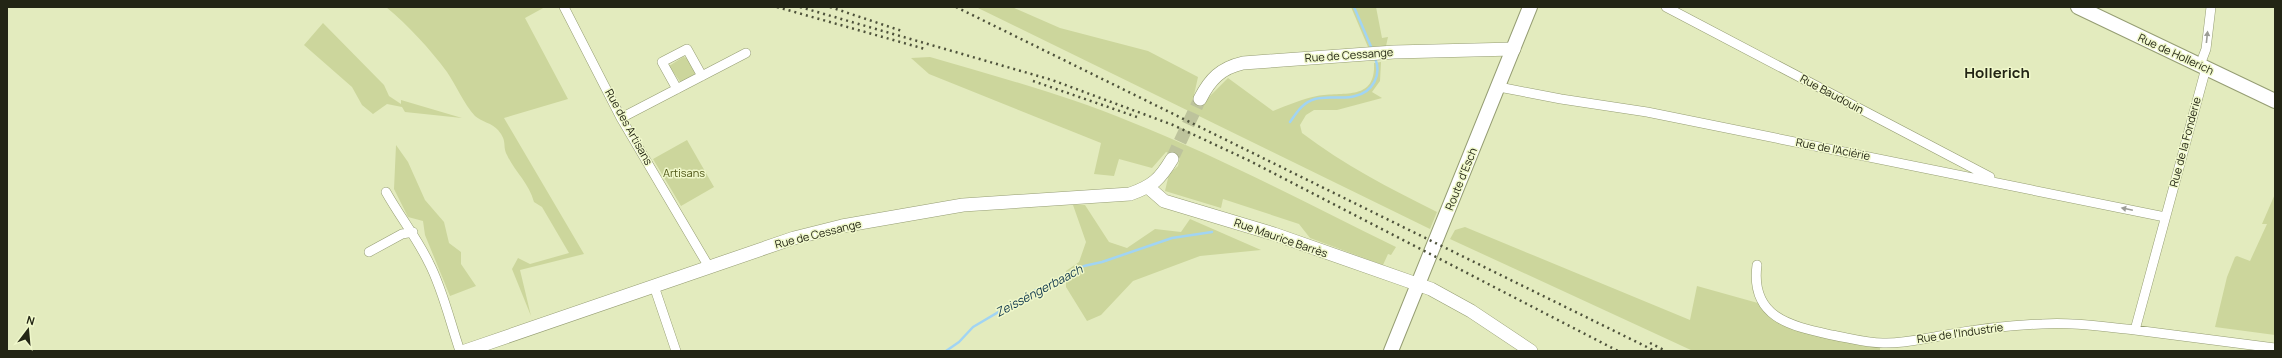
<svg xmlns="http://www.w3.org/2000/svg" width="2282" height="358" viewBox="0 0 2282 358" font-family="Manrope,sans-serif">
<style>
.green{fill:#ccd69c}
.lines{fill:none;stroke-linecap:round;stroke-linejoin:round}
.stream{stroke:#a1d4f3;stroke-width:2.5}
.secondary-tunnel{stroke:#bdc39c;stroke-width:13;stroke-dasharray:13 6;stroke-linecap:butt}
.street-casing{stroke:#959d73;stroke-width:10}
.secondary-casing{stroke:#959d73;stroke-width:14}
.primary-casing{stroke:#959d73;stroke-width:16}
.street{stroke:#fff;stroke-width:9}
.secondary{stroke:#fff;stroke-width:13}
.primary{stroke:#fff;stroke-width:14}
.rail{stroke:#4e523b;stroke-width:2.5;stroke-dasharray:2 4;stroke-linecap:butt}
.oneway{fill:#9c9d96}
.labels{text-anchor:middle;stroke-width:3;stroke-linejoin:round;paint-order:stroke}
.street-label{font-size:11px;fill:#232515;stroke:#f0f8cb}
.park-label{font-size:11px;fill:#4e5615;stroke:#f0f8cb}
.water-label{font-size:12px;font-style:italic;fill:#0e364b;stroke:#f0f8cb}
.district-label{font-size:15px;font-weight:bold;fill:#232515;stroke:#f0f8cb}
</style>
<rect width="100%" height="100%" fill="#e3ebbe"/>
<path class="green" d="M386,7H545L525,18L568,99L504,118L584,254L520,270L531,316L512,269L518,258L530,264L569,253L542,207L534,202C529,183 515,172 507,155C502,145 508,142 498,130C492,123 482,122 475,116C464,104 456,85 447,72C430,49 408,25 386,7Z
M976,7H1012L1060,28L1148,51L1198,77L1194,95L1205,101L1228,78L1273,111C1288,105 1302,99 1317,96C1343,91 1376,102 1374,63L1381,62L1380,81L1372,92L1382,98L1337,110H1314L1306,115L1300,125L1302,133C1344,165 1389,188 1437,212L1430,229Z
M1351,7H1376L1382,38L1388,37L1386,46L1368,47Z
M323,23L384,85L389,96L401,104V100L462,118L405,112L402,107L387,104L373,114L362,105L352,87L304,45Z
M683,57L689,58L696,73L695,76L681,83L669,66Z
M930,57C998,77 1066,95 1131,122C1222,158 1308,204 1396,247L1391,255L1388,254L1383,265L1310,238L1299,224L1223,199L1221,208L1165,191L1169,174L1178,166L1180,157L1166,152L1152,168L1119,159L1114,176L1094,174L1101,143L929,74L911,58Z
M687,140L714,187L681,206L653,159Z
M396,145L408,162L425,200L444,222L449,243L461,252V264L476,286L450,296L425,235L423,221L408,217L394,189Z
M2275,194V335L2215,327L2227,277L2235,257L2237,256L2250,261L2267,224H2262Z
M1073,205H1085L1109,242L1127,248L1155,229L1181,232L1190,219L1261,250L1200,256L1133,281L1101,315L1087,321L1066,287V271L1079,262L1086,242Z
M1465,227L1690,320L1697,286L1765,305L1777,318L1880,346V351H1693L1450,239L1455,230Z"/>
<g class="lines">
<path class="stream" d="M1354,7L1372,49
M1290,122C1297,112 1302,103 1315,99C1328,95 1343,100 1355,96C1373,92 1382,75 1375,58
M946,351L959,342L973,327L1036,290L1084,266L1102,262L1172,238L1212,232"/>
<path class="secondary-tunnel" d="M1172,159L1200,99"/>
<defs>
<path id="street" d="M564,7L621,118L709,267
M1666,7L1990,177
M2200,65L2206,49L2211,7
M2206,68L2135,330L2275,348
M1499,87L1561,99L1647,112L2165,217
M677,89L662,62L687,49L702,76
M621,118L746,53
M386,192C400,217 417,238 429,263C443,290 450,322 460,351
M369,252L402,234L413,232
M1757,265C1750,318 1791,326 1832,335C1849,338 1866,343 1883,343C1904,344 1925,338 1946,335C1978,329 2009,325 2042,324C2073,322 2104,327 2135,330
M654,286L676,351"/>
<path id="secondary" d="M1200,99C1210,79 1221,68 1243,63L1394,52L1514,49
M1148,187L1164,201L1274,234L1431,289L1471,311L1531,351
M465,351L794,238L842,226L963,205L1130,194C1153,186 1160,179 1172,159"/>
<path id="primary" d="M2078,7L2275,101
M1391,351L1530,7"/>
</defs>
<use href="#street" class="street-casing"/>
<use href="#secondary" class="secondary-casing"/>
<use href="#primary" class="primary-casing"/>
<use href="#street" class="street"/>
<use href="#secondary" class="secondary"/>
<use href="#primary" class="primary"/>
<path class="rail" d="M777,7L925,49
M800,7L1052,80L1173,125L1250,161L1618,351
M830,7L902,31
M956,7L1655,351
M1033,81L1137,117
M1650,343L1666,351"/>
</g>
<defs><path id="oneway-solid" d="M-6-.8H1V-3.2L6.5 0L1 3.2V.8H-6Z"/></defs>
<g class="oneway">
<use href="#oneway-solid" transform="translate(2207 37) rotate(-84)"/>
<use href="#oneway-solid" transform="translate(2127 209) rotate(-168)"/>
</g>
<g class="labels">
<g class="street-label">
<text transform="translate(2176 54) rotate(25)" y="4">Rue de Hollerich</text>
<text transform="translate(1349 55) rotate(-4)" y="4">Rue de Cessange</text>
<text transform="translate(1832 94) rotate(28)" y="4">Rue Baudouin</text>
<text transform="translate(629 127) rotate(61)" y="4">Rue des Artisans</text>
<text transform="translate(2185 142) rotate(-75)" y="4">Rue de la Fonderie</text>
<text transform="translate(1833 149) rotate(11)" y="4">Rue de l'Aciérie</text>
<text transform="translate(1461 179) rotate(-68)" y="4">Route d'Esch</text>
<text transform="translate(818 234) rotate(-14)" y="4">Rue de Cessange</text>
<text transform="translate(1281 238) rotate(19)" y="4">Rue Maurice Barrès</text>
<text transform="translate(1960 333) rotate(-8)" y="4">Rue de l'Industrie</text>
</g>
<g class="park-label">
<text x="684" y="177">Artisans</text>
</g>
<g class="water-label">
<text transform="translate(1039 291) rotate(-28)" y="4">Zeisséngerbaach</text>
</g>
<g class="district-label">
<text x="1997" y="78">Hollerich</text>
</g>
</g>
<rect width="2282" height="358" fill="none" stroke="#232515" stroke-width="16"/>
<g transform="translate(28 330) rotate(16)" stroke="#f0f8cb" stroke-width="3" paint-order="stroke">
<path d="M0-3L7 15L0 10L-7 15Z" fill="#232515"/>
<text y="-6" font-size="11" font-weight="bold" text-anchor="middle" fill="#232515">N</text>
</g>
</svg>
